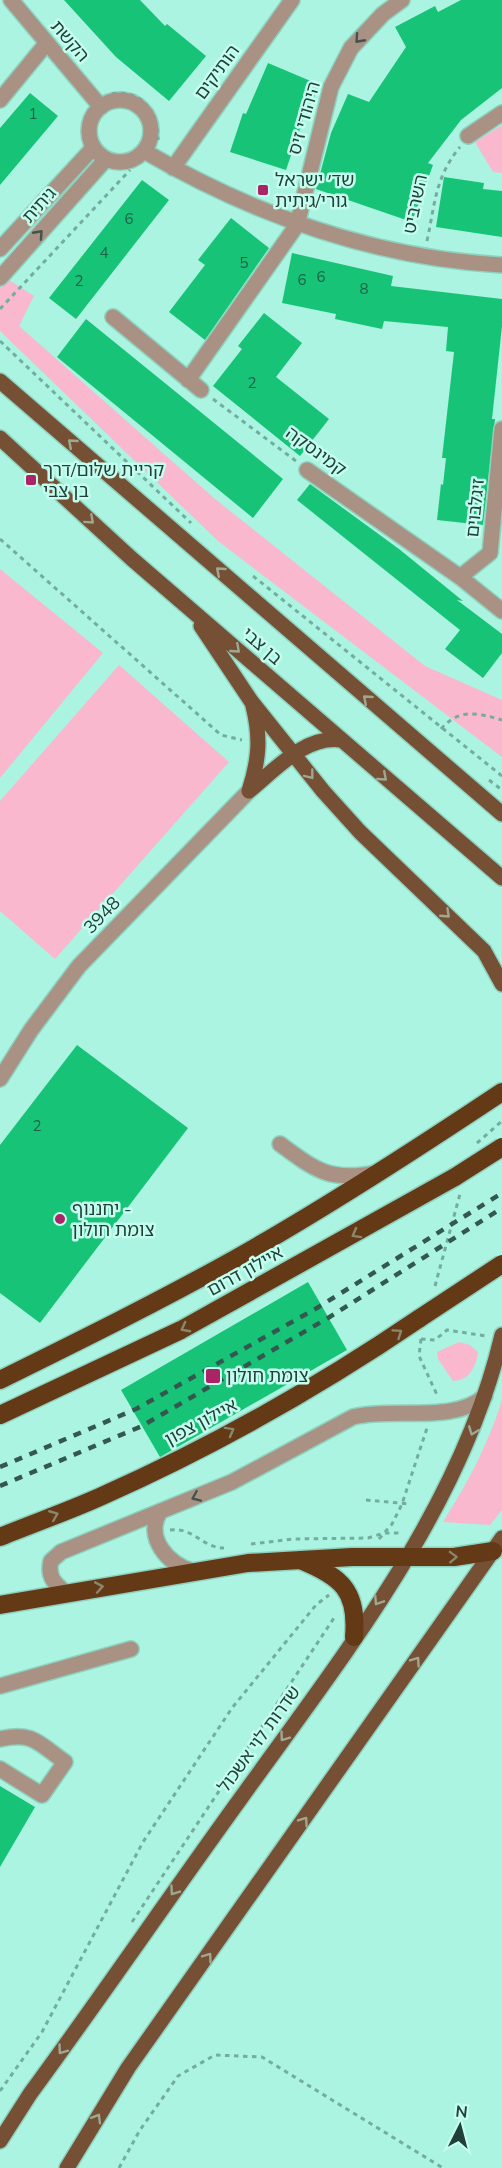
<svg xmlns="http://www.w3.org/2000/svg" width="502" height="2168" viewBox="0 0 502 2168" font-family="Mulish,'Noto Sans Hebrew',sans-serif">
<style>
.green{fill:#f9b8ce}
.building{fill:#17c377}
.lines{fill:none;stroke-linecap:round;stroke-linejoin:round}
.minor-casing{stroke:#8fd0bf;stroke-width:18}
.major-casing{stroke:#8fd0bf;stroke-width:18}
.highway-casing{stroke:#8fd0bf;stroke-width:21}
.path{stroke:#74ac9e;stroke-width:3;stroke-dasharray:4.5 4.5;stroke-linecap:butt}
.minor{stroke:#a99283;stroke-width:15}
.major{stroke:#765034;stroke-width:15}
.highway{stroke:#633916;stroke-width:18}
.rail{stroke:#34584f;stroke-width:4.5;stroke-dasharray:8 8;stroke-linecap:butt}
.highway-bridge-casing{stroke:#8fd0bf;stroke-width:21;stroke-linecap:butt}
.highway-bridge{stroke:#633916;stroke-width:18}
.oneway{stroke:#44544c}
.oneway2{stroke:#9da791}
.oneway3{stroke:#8a886c}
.poi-dot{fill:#ac2366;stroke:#c4feee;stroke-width:2}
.labels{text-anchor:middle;stroke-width:5;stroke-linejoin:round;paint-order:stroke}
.number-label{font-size:15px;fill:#1f6148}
.street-label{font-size:18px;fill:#224039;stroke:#c4feee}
.poi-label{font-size:18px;fill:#224039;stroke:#c4feee;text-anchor:start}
</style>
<rect width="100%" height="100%" fill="#aaf4e1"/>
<path class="green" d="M502,125V173L493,172L475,142Z
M6,278L34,296L19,326L215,499L425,666L502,700V757L218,541L0,331V285Z
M0,569L103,653L0,778Z
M119,665L229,762L55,959L0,911V801Z
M459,1342L470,1345L478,1352C476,1367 469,1381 453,1381L438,1359L437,1352Z
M502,1400V1510L490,1525L443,1522C468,1482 488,1445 502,1400Z"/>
<path class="building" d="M64,0H140L165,26L167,24L206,56L169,101L116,57Z
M461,0H502V88L461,120L428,163L433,165L412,222L316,189L331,133L348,94L369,102L406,47L395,27L435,6L438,12Z
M268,63L320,85L303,120L286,170L230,152L243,113L246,114Z
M30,93L58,116L0,185V128Z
M444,177L484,183L483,189L502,191V237L436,227Z
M142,180L169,200L76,319L49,298Z
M231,218L269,248L205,340L169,312L205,265L198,260Z
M292,253L393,276L391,286L502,299V326L492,419H495L483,525L437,520L441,484L443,485L446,458H442L454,352L446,351L448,327L384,321L382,329L335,319L336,314L282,303Z
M264,313L302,343L276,377L329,419L300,456L213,386L242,349L238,346Z
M86,319L283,479L253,518L57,357Z
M310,484L399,549L463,601L457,600L502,634V653L483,678L445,649L460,630L297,500Z
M77,1045L188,1128L40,1323L0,1293V1145Z
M308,1282L347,1350L160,1457L121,1390Z
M0,1786L35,1807L0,1867Z"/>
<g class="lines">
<defs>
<path id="minor" d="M11,0L101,107
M0,100L46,44
M89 131a31 31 0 1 1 62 0a31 31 0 1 1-62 0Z
M468,136L502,113
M144,151C254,215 373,258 502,265
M173,168L292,0
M0,249L93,148
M0,278L106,159
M113,317L201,390
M188,380L297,225L331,87L351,48L383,14L402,0
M307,470L460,577L502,611
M460,577L490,553L502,429
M0,1079L31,1030L79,966L249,791
M280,1144C315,1170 330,1182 375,1173
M160,1512C144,1537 169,1566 193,1571
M66,1593C55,1584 47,1577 51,1561L61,1552L232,1482L353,1417C394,1407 454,1424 485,1396
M0,1686L131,1649
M0,1739C33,1731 39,1744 65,1762L42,1795L0,1769"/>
<path id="major" d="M0,381L502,814
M0,438L132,559L502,878
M201,626L251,701L323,791L360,832L484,951L502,984
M249,791C275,770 305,735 341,740
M249,791C259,760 261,738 253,706
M0,2141L30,2094C102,1996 170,1896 241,1798C342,1657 462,1508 502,1335
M67,2168L128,2068L502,1538"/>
<path id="highway" d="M0,1380C79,1341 158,1302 235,1259C326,1208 415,1150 502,1092
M0,1415L181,1330L455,1177
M0,1537C34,1523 69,1511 102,1496C212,1447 320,1386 420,1318
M300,1560C342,1577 358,1591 354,1637
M0,1605L248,1563L352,1557H454L493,1551"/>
</defs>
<use href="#minor" class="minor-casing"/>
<use href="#major" class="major-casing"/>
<use href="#highway" class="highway-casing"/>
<path class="path" d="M112,94C142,88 158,114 158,140
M427,241C435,204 435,177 460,147
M0,309L130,170
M0,341L191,523
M213,399L296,461
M0,539L221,735L242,740
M253,576L502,776
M441,729C459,708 478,713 502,720
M489,780L502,790
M477,1143L502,1121
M435,1286L460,1194
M421,1339L419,1356L438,1397
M421,1339L435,1340L447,1330L486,1336
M366,1500L410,1504
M170,1530C194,1527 202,1548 224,1548
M379,1539L392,1524L402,1504L427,1428
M251,1544L294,1539L368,1538L384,1533H402
M132,1922L336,1615
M0,2091L42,2032L143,1842L232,1708L316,1605L329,1595
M119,2168L140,2130L178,2076L215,2055L262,2057L443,2168"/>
<use href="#minor" class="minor"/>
<use href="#major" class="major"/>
<use href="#highway" class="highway"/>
<path class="rail" d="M0,1467L136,1409L317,1308L502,1193
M0,1486L142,1426L328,1318L502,1208"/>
<defs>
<path id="highway-bridge" d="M455,1177L502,1147
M420,1318L502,1264"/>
</defs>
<use href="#highway-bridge" class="highway-bridge-casing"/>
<use href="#highway-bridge" class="highway-bridge"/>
</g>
<defs><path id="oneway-chevron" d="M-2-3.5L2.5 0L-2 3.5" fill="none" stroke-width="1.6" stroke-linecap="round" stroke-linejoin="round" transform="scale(1.5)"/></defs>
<g class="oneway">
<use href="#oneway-chevron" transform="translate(359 39) rotate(132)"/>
<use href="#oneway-chevron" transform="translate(39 234) rotate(-48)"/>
<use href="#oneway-chevron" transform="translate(196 1497) rotate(157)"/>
</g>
<g class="oneway2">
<use href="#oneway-chevron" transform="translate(72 443) rotate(-139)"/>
<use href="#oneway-chevron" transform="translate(90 520) rotate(42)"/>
<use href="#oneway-chevron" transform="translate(220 571) rotate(-139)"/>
<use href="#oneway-chevron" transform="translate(236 649) rotate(41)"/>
<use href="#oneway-chevron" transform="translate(367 699) rotate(-139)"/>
<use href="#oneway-chevron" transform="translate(310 775) rotate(52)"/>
<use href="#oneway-chevron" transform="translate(383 777) rotate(41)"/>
<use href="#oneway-chevron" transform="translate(446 914) rotate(43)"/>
<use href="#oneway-chevron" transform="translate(473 1431) rotate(111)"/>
<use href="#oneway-chevron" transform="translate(378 1601) rotate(123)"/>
<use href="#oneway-chevron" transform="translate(416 1661) rotate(-55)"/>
<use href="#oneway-chevron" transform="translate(284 1737) rotate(126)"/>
<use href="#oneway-chevron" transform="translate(304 1821) rotate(-55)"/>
<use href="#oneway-chevron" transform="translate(174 1891) rotate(125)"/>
<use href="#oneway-chevron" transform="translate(208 1957) rotate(-54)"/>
<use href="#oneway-chevron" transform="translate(62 2050) rotate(126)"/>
<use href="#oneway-chevron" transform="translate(97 2118) rotate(-59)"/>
</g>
<g class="oneway3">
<use href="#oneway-chevron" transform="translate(356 1234) rotate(151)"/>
<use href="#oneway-chevron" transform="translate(185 1328) rotate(152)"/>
<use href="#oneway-chevron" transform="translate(398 1333) rotate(-34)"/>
<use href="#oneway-chevron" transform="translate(230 1431) rotate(-29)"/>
<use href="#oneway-chevron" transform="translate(54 1515) rotate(-22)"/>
<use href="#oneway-chevron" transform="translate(453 1557) rotate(-2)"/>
<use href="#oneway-chevron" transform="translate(99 1587) rotate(-10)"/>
</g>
<g class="poi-dot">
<rect x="257" y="184" width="12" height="12" rx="3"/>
<rect x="25" y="474" width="12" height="12" rx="3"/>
<circle cx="60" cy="1219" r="6"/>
<rect x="205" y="1368" width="16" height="16" rx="3"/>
</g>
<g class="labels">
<g class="number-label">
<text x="33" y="119">1</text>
<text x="129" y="224">6</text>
<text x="104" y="258">4</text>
<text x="244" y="268">5</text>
<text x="321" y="282">6</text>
<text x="302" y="285">6</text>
<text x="79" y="286">2</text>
<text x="364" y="294">8</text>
<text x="252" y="388">2</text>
<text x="37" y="1131">2</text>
</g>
<g class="street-label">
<text transform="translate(70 41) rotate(49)" y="6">הקשת</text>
<text transform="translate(217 72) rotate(-54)" y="6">הותיקים</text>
<text transform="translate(304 118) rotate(-74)" y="6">היהודי זיס</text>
<text transform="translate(415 204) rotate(-78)" y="6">השרביט</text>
<text transform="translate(39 205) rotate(-48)" y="6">גיתית</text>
<text transform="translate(316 451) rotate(36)" y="6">קמינסקה</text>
<text transform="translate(475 508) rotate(-84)" y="6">זיגלבוים</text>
<text transform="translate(262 646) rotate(41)" y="6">בן צבי</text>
<text transform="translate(102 915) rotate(-46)" y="6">3948</text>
<text transform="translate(245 1271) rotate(-29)" y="6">איילון דרום</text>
<text transform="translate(201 1422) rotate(-28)" y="6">איילון צפון</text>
<text transform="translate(259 1739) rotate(-54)" y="6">שדרות לוי אשכול</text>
</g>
<g class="poi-label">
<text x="275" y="186">שד׳ ישראל<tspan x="275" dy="21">גורי/גיתית</tspan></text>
<text x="43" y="476">קריית שלום/דרך<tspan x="43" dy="21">בן צבי</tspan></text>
<text x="72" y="1215">יחננוף -<tspan x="72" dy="21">צומת חולון</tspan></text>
<text x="226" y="1382">צומת חולון</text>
</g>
</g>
<g transform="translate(460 2126) rotate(6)" stroke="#c4feee" stroke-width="4.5" paint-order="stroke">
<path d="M0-4.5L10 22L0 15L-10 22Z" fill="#224039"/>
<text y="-9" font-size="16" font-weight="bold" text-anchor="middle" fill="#224039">N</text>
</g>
</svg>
